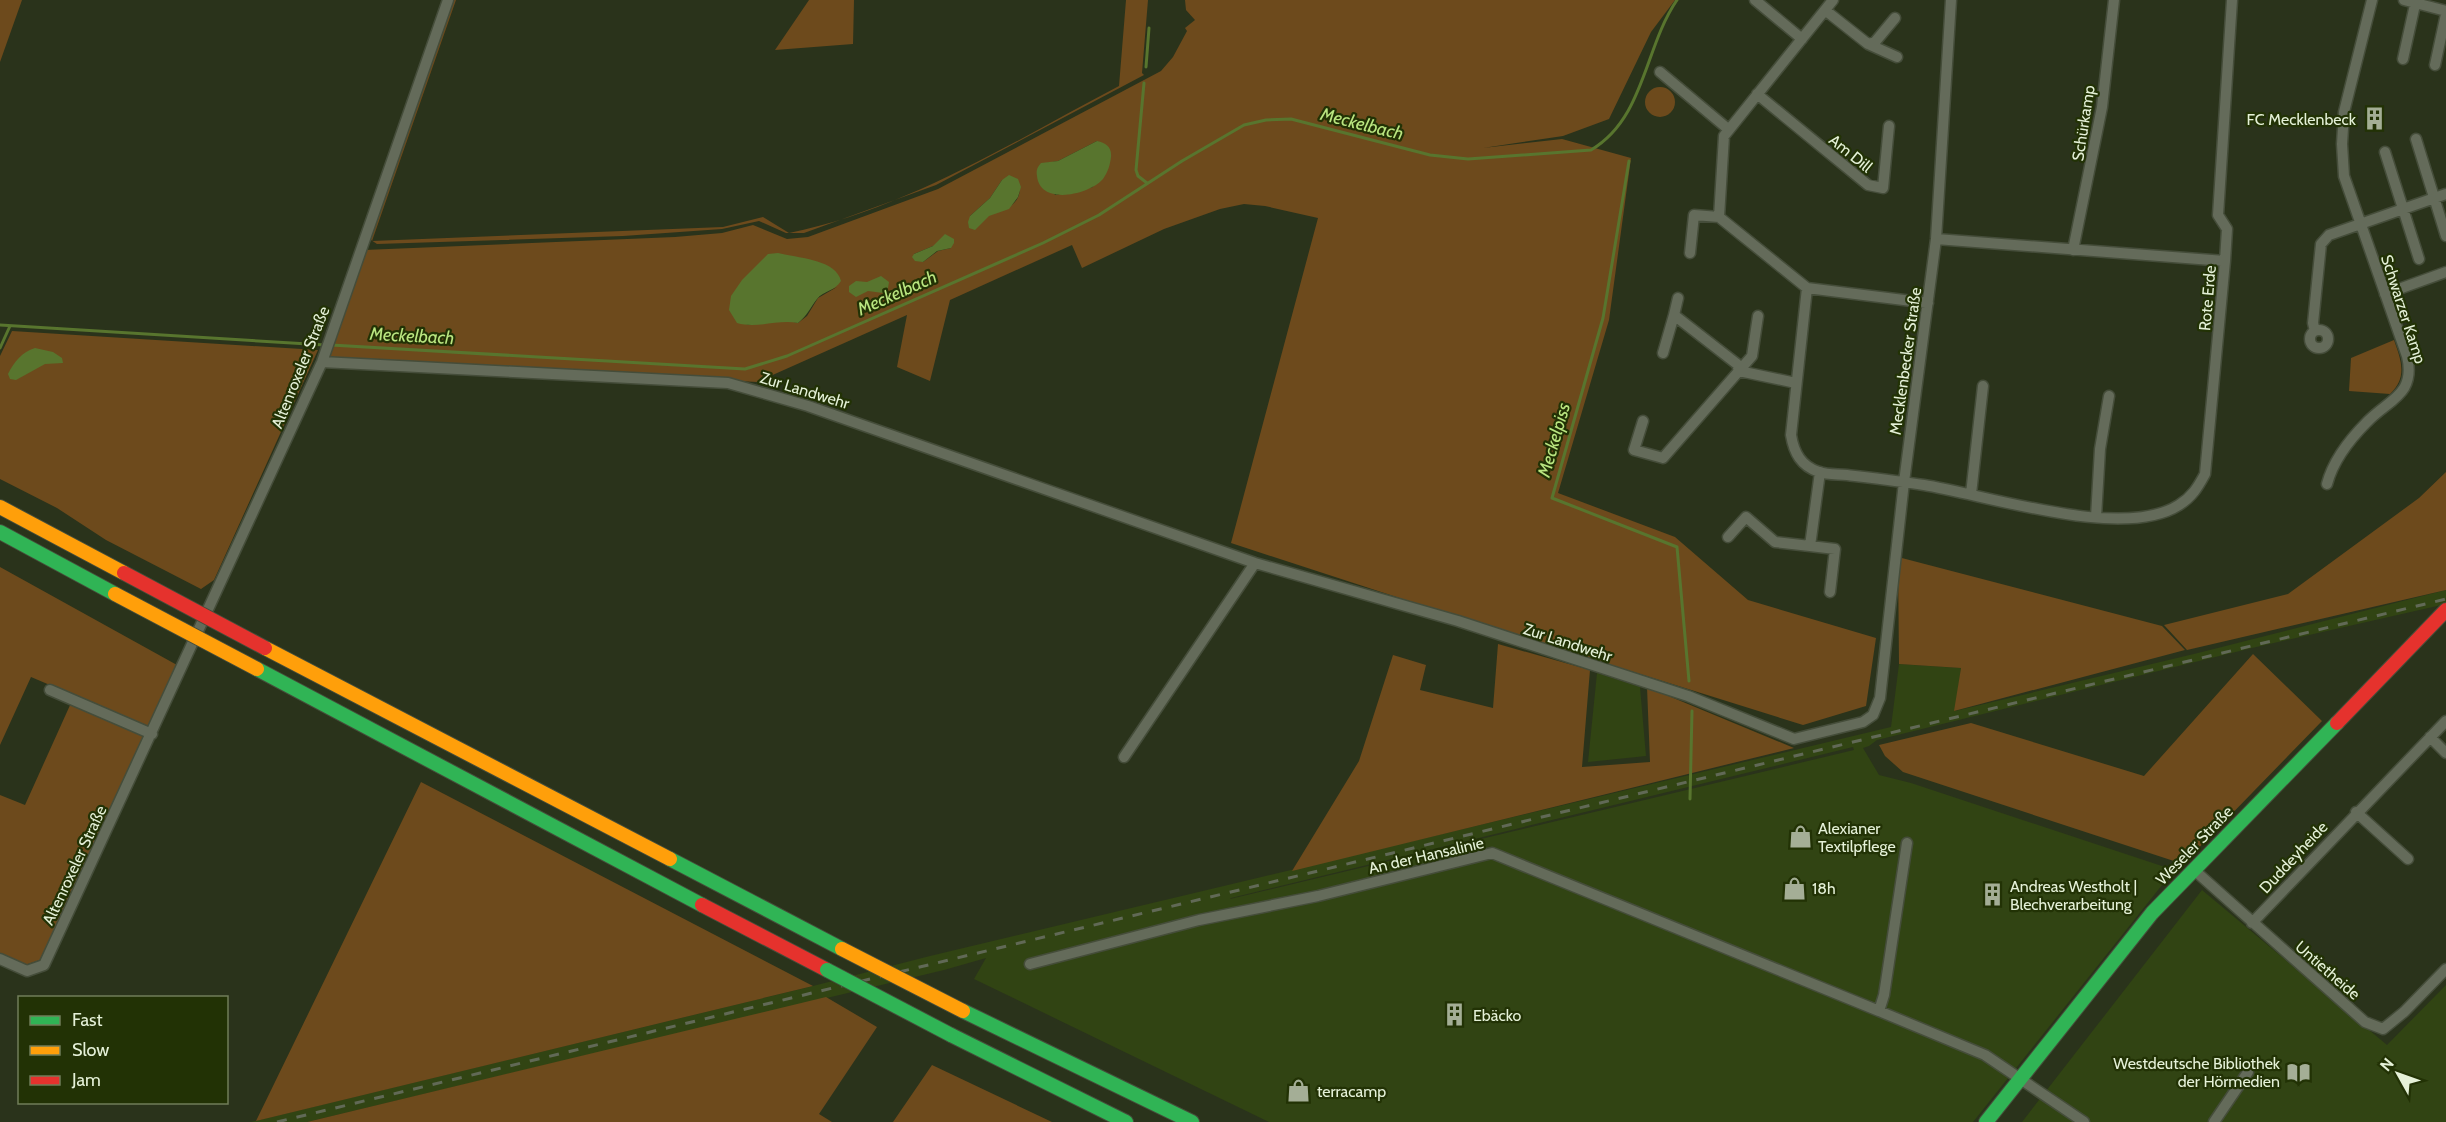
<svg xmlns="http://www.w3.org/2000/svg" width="2446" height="1122" viewBox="0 0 2446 1122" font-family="Cabin,sans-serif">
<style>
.built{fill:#314413;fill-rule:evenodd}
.green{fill:#6d4a1c;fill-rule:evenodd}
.water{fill:#58752e}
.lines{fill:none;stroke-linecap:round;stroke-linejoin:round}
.stream{stroke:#58752e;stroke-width:3}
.street-casing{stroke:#454d3a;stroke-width:13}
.fast-casing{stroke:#454d3a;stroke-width:16}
.slow-casing{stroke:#454d3a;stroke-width:16}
.jam-casing{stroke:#454d3a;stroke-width:16}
.street{stroke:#646b5a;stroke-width:10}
.fast{stroke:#30b455;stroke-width:14}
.slow{stroke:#ff9f0a;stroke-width:14}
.jam{stroke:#e5322d;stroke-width:14}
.rail{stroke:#616956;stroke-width:3;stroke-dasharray:10 10;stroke-linecap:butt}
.fast-bridge-casing{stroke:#454d3a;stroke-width:16;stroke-linecap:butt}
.slow-bridge-casing{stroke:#454d3a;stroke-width:16;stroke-linecap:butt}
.jam-bridge-casing{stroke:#454d3a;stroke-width:16;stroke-linecap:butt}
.fast-bridge{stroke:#30b455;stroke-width:14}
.slow-bridge{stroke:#ff9f0a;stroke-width:14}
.jam-bridge{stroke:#e5322d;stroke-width:14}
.labels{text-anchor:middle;stroke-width:4.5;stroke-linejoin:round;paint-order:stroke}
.poi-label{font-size:16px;fill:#e5f1d8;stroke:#223205;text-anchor:start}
.street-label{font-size:16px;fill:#e5f1d8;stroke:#223205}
.water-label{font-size:18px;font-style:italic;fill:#bae680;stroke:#223205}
</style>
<rect width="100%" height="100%" fill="#2a331b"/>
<path class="built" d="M2446,590V604L2252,648L1877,740L1869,746L1863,748L1879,775L1911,783L2174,870L1973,1122H1269L974,979L986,958L944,970L307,1122H251L813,986L930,956L1891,727L1899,664L1961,668L1955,711L2198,653ZM1853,747L1854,750L1230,899L1231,898Z
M1597,673L1640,687L1646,756L1588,762Z
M2202,890L2387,1045L2446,985V1122H2022Z"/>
<path class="green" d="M0,0H22L0,62Z
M452,0H456L372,241L723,227L763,217L789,233C905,210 1016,140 1119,86L1126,0H1148L1142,73L1144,75L936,185L804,233H786L759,221L722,229L623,236L377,244L368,238Z
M809,0H854L853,44L775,50Z
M1185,0H1675L1651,32L1609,119L1563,136L1483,148L1562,139L1631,158L1609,320L1558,493L1675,537L1748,600L1876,638L1866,706L1803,725L1467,620L1231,543L1318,218L1265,206L1244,204L1220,209L1164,229L1082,268L1072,245L950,300L930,381L897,367L907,315L757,382L341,359L331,356L329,352L364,250L675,237L722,233L753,225L787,239L808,237L938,189L1161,71L1173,57L1187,31L1185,28L1195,20L1186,10ZM1097,141L1093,187L1055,195L1041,164L1058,161ZM1017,179C1030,209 991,215 970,216L990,198L1002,180ZM933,246L951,248L938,251L923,262L914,254ZM837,287L818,298L807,316L798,323L785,320L746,325Z
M1645 102a15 15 0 1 1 30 0a15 15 0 1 1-30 0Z
M12,331L318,350L214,580L201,589L106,540L57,508L0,479V356Z
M2394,340C2401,360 2408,377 2390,394L2349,391L2351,358Z
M2446,472V590L2187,650L2164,625L2288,594L2419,498Z
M1898,557L2162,626L2185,650L1954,711L1961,668L1899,664Z
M0,567L177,665L149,727L31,677L0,745Z
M1498,644L1590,670L1582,767L1650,762L1647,687L1794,748L1292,871L1359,761L1393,655L1426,665L1420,690L1493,708Z
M2253,654L2322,721L2183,864L1903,772L1885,756L1879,745L1971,723L2144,776Z
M71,703L145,735L40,960L25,965L0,954V795L25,805Z
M421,782L813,986L256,1121Z
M826,997L877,1027L819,1114L832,1122H307Z
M932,1065L1052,1122H893Z"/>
<path class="water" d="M1097,141C1106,143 1112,147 1111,157C1110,165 1108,172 1103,179C1089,195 1040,206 1037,176C1036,170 1037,168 1041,163L1058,161Z
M1009,175L1018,179L1021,187L1018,197L1009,209L989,216L975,230L969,228L968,222L970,216L990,198L1002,180Z
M945,234L954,239V243L951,248L937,251L923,262L915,261L912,257L914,254L933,246Z
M778,253C797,258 836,259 841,281C835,291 823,291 817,299C810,308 807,316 798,323C778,319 757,329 737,323L729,310L731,296L742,280L768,254Z
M881,276L889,282L888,288L883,293L868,291L856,297L849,292V286L856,281L867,282Z
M35,348L53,352L62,358L63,363L45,364L16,380L10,379L8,374C14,362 22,352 35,348Z"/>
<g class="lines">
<path class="stream" d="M1146,67L1149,28
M1144,83L1136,170L1138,176L1147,183
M1629,161L1603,318L1552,498L1677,547L1689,681
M0,325L325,345
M331,345L745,369L787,356L1043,243L1099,215L1182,161L1244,125L1266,120L1291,119L1430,155L1468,159L1591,150C1645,118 1644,48 1677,0
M0,348L10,326
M1690,799L1692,711"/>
<defs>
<path id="street" d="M1755,0L1802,39
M2404,0L2446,11
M1825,10L1868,44L1875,42L1895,18
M1868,44L1897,57
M2403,59L2416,0
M2435,65L2446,14
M1660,72L1728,129
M1757,94L1868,185L1883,188L1889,126
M2416,139L2446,236
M2385,152L2419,259
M1936,239L2225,261
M2073,250L2102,107L2114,0
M1690,253L1694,215L1719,217
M1807,288L1719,217L1724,136L1833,0
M2385,294L2446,272
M1928,303L1807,288L1791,435C1794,453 1801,466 1819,472C1828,475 1838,474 1847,475C1872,478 1898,481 1924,485C1987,495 2123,541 2179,505C2192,497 2198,487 2205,474L2225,261L2227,229L2218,215L2232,0
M1674,315L1678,298
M2310 339a9 9 0 1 1 18 0a9 9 0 1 1-18 0Z
M2315,331L2313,323L2321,244L2329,235L2446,194
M1663,353L1674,315L1737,364L1739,371L1796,383
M322,362L728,383L808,406L1255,563L1458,621L1688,696L1794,739L1863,722L1873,715L1880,698L1904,482L1936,239L1951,0
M1643,421L1634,450L1663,458L1752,356L1758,316
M1820,472L1810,546L1835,549L1830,592
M2327,484C2333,461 2350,439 2367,422C2389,399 2416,395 2407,356L2344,176L2342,144L2344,112L2372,0
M1971,494L1983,386
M2096,517L2100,449L2109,396
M1728,537L1746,517L1775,542L1810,546
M50,690L152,734
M2430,737L2446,753
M1124,757L1255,563
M2356,812L2408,859
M1907,843L1884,995L1879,1011L1985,1055L2084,1122
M2193,869L2365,1022L2383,1029L2404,1012L2446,969
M2252,923L2446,721
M0,959L27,971L44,965L322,362L448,0
M1030,964L1199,920L1318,896L1492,853L1879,1011
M2214,1122L2248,1072"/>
<path id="fast" d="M0,532L115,594
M257,669L702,905
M670,859L842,949
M963,1011L1192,1122
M951,1035L1126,1122
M1986,1122L2152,913L2337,723"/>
<path id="slow" d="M0,507L124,573
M265,648L670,859"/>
<path id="jam" d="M2337,723L2446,610
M702,905L827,970"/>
</defs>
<use href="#street" class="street-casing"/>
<use href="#fast" class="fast-casing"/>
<use href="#slow" class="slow-casing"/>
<use href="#jam" class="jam-casing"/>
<use href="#street" class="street"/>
<use href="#fast" class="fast"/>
<use href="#slow" class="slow"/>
<use href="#jam" class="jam"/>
<path class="rail" d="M277,1122L2446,599"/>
<defs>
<path id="fast-bridge" d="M827,970L951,1035"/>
<path id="slow-bridge" d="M115,594L257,669
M842,949L963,1011"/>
<path id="jam-bridge" d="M124,573L265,648"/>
</defs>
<use href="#fast-bridge" class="fast-bridge-casing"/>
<use href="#slow-bridge" class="slow-bridge-casing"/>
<use href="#jam-bridge" class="jam-bridge-casing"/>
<use href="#fast-bridge" class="fast-bridge"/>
<use href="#slow-bridge" class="slow-bridge"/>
<use href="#jam-bridge" class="jam-bridge"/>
</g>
<defs>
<symbol id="building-bare" viewBox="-9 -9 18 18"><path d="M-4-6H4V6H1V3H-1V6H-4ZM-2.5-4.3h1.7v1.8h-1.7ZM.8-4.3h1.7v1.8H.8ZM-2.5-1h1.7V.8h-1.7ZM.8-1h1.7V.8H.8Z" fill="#a4ae96" stroke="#223205" stroke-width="2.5" paint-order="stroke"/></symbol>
<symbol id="shop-bare" viewBox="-9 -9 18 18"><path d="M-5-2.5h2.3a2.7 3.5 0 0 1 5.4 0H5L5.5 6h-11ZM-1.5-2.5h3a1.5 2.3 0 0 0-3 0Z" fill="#a4ae96" stroke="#223205" stroke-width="2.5" paint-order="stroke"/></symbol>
<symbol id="library-bare" viewBox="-9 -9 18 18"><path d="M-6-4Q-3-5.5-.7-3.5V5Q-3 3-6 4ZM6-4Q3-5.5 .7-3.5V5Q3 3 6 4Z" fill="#a4ae96" stroke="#223205" stroke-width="2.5" paint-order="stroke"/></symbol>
</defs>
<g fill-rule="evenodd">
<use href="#building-bare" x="2358" y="102" width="33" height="33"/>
<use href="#shop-bare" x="1784" y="820" width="33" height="33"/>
<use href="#shop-bare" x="1778" y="872" width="33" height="33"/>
<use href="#building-bare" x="1976" y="878" width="33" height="33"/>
<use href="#building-bare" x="1438" y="998" width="33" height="33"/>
<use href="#library-bare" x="2282" y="1056" width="33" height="33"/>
<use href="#shop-bare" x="1282" y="1074" width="33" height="33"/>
</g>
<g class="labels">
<g class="poi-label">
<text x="2356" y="125" text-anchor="end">FC Mecklenbeck</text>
<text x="1818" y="834">Alexianer<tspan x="1818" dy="18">Textilpflege</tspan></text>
<text x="2010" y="892">Andreas Westholt |<tspan x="2010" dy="18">Blechverarbeitung</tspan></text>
<text x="1812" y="894">18h</text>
<text x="1473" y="1021">Ebäcko</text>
<text x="2280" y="1069" text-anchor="end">Westdeutsche Bibliothek<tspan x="2280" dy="18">der Hörmedien</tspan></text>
<text x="1317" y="1097">terracamp</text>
</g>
<g class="street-label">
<text transform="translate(2083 123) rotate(-81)" y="6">Schürkamp</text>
<text transform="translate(1851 153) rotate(39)" y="6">Am Dill</text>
<text transform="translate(2207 298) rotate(-85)" y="6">Rote Erde</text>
<text transform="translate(2404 309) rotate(72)" y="6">Schwarzer Kamp</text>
<text transform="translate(1905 361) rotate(-82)" y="6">Mecklenbecker Straße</text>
<text transform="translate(300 367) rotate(-68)" y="6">Altenroxeler Straße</text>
<text transform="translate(805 390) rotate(17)" y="6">Zur Landwehr</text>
<text transform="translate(1568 642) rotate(18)" y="6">Zur Landwehr</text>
<text transform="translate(2194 845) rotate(-46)" y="6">Weseler Straße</text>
<text transform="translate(1426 855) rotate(-13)" y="6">An der Hansalinie</text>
<text transform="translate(2293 857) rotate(-47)" y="6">Duddeyheide</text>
<text transform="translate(74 865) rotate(-65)" y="6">Altenroxeler Straße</text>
<text transform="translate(2328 970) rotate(41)" y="6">Untietheide</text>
</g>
<g class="water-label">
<text transform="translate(1362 124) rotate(14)" y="6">Meckelbach</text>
<text transform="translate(897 293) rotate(-24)" y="6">Meckelbach</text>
<text transform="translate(412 336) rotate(3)" y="6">Meckelbach</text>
<text transform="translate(1554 440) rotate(-74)" y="6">Meckelpiss</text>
</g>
</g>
<rect x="18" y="996" width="210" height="108" fill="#223205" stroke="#707e59" stroke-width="1.5"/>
<rect x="30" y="1016" width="30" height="9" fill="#30b455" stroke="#707e59" stroke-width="1.5"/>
<text x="72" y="1026" font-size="18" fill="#e5f1d8">Fast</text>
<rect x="30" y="1046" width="30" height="9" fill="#ff9f0a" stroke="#707e59" stroke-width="1.5"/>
<text x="72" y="1056" font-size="18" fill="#e5f1d8">Slow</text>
<rect x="30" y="1076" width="30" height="9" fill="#e5322d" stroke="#707e59" stroke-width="1.5"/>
<text x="72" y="1086" font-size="18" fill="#e5f1d8">Jam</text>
<g transform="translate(2398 1074) rotate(310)" stroke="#223205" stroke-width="4.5" paint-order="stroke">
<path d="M0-4.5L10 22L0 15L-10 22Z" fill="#e5f1d8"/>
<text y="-9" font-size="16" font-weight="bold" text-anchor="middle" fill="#e5f1d8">N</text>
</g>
</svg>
